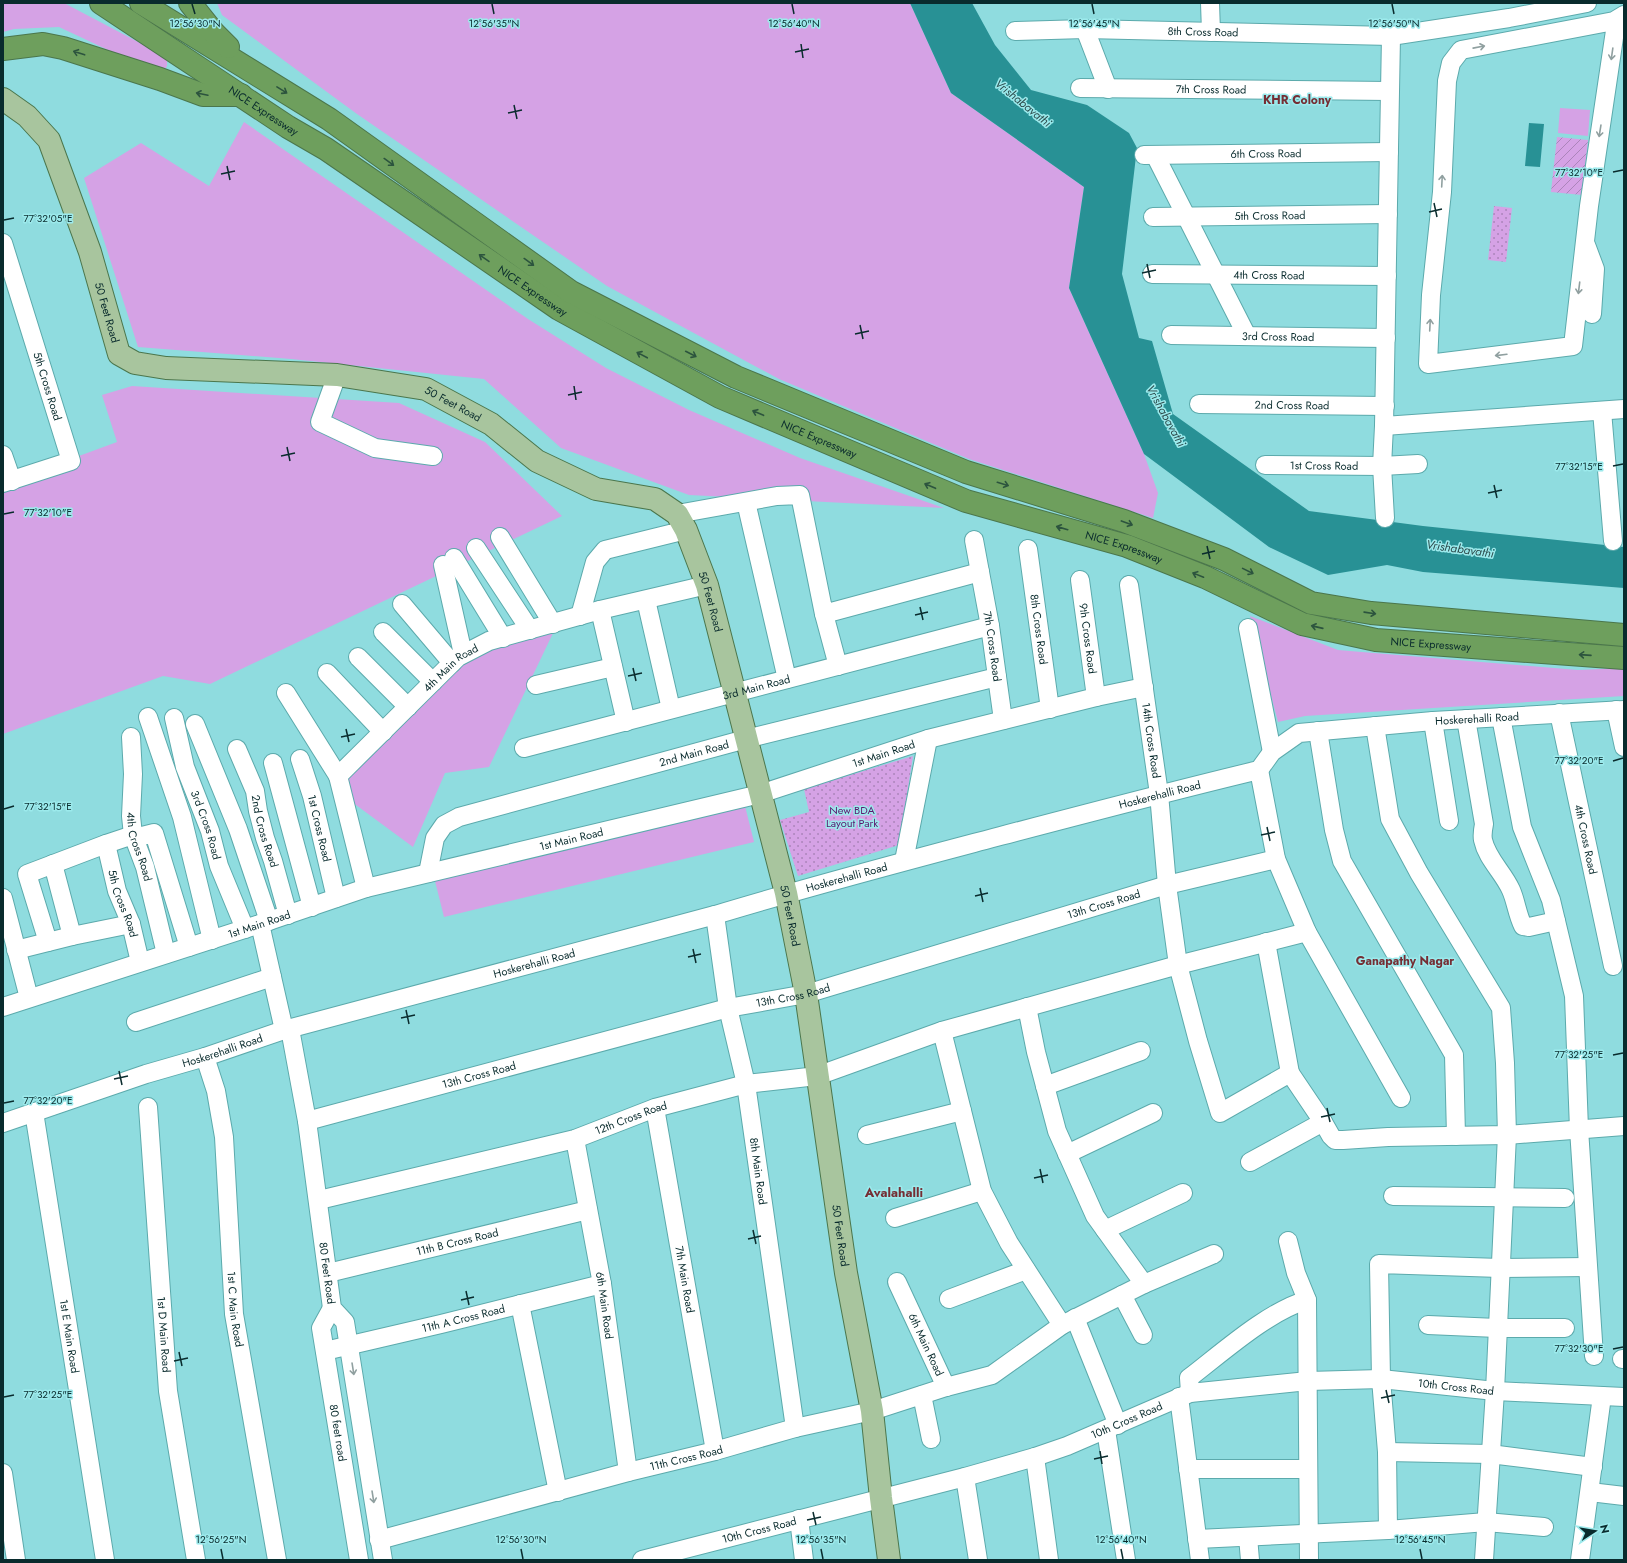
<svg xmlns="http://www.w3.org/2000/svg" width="1627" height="1563" viewBox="0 0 1627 1563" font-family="Jost,sans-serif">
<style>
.grass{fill:#d5a2e5}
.park{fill:url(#park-dots)}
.garden{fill:url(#garden-furrows)}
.water{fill:#289195}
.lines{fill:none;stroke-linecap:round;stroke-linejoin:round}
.minor-casing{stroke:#5caaac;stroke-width:20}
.major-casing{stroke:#4b764c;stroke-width:24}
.highway-casing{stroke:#4b764c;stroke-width:24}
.minor{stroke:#fff;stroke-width:18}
.major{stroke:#a8c59e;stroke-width:22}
.highway{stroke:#6e9f5d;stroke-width:22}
.oneway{stroke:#90a0a0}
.oneway2{stroke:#2c543e}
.ticks{fill:none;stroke:#092b2d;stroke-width:1.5}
.labels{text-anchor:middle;stroke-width:3;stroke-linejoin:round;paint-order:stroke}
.street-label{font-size:11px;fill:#092b2d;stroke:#9ceaec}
.park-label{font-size:11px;fill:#5c186e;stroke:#9ceaec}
.neighbourhood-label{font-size:12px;font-weight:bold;fill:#752e34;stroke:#9ceaec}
.water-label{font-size:12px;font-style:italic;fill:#2d4c4d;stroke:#9ceaec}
.quarter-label{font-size:13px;font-weight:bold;fill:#752e34;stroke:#9ceaec}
.ticks-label{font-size:10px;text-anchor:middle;fill:#092b2d;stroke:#9ceaec;stroke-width:3;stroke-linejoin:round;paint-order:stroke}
</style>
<defs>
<pattern id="park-dots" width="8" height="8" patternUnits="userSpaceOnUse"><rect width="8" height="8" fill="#d5a2e5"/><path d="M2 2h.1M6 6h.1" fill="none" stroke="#ab84ba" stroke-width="1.8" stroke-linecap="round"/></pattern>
<pattern id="garden-furrows" width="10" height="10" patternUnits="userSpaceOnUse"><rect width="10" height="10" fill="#d5a2e5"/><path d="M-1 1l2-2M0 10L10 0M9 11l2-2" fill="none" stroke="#ab84ba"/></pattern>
</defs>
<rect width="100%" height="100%" fill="#8fdcdf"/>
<path class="grass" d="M3,3H64L161,54L167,60V66L163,72H155L59,27L14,29L3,32Z
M217,3H910L951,93L1084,187L1069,288L1144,454L1158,493L1153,518L969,459L779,379L607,286L357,114L222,15Z
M1560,108L1590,110L1588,136L1558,133Z
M244,122L528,319L606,368L689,410L800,458L944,508L689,495L561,448L484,379L291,359L138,347L84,178L141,143L209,186Z
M132,386L399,403L485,442L562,516L210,684L163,676L3,734V484L117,442L102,395Z
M1250,616L1338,650L1578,670L1624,668V696L1305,716L1278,722Z
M554,631L489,767L445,773L413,847L356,805L348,809L341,777L464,657Z
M744,802L754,842L444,917L434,877Z"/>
<path class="park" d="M1494,206L1512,208L1506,262L1488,260Z
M913,756L899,845L798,876L780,820L809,812L804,789Z"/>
<path class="garden" d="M1557,137L1588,140L1582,195L1551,192Z"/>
<path class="water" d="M910,3H972L995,45L1031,90L1087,105L1129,133L1137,148L1122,274L1139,338L1152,341L1173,414L1309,511L1423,526L1624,547V588L1423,572L1387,565L1328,575L1269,547L1144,454L1069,288L1084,187L951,93Z
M1529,123L1544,124L1540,167L1525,166Z"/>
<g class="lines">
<defs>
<g id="minor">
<path d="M1210,3L1211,32"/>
<path d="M1624,15L1614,21L1461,50L1451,63L1447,81L1442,192L1431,295L1428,364L1573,346L1589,206L1616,24L1624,20"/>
<path d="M1085,29L1108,89"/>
<path id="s1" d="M1015,31L1085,29L1391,36L1509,18L1587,3"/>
<path d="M1391,36L1384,426L1624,409"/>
<path id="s2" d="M1080,88L1389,91"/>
<path id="s3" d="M1144,155L1389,152"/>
<path d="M1155,155L1247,336"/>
<path id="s4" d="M1153,217L1388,214"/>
<path id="s5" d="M3,243L71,461L3,483"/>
<path d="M1586,245L1595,269L1592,314"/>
<path id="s6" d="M1152,274L1387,276"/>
<path id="s7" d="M1171,335L1386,338"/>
<path d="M337,375L320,422L375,448L433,456"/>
<path id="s8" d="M1199,404L1385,406"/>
<path d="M1602,411L1613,541"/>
<path d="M1384,426L1382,466L1385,518"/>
<path d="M3,455L12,481"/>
<path id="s9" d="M1265,465L1382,466L1418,464"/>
<path d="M746,502L787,679"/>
<path d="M677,514L777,496L800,495L824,614L980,572"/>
<path d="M500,537L553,624"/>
<path id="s10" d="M974,540L990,626L1003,720"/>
<path d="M476,548L530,630"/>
<path id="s11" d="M1028,549L1050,709"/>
<path d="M454,558L503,638"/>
<path d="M443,565L463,654"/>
<path id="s12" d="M1080,580L1096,697"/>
<path id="s13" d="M1129,585L1159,794L1167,885L1178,965L1198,1041L1220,1113L1290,1073L1266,942"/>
<path d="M646,600L671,709"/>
<path d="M402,604L452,663"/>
<path d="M600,610L626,722"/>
<path d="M824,614L838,666"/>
<path d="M580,616L595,562L605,550L686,530"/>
<path d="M1248,628L1272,752"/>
<path d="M383,632L433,682"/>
<path d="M358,657L408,707"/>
<path d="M327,673L383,732"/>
<path d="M536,685L613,667"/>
<path d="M286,693L338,776"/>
<path d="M1616,710L1624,747"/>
<path id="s14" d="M1559,713L1613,966"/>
<path d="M148,717L182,817L212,940"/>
<path d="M1501,717L1522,827L1551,900L1574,996L1579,1129L1594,1356"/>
<path id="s15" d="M174,718L185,767L210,831L219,866L245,929"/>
<path d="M1466,719L1484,824C1483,829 1482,835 1483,840C1487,859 1503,872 1511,890C1516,901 1517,914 1523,926L1529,927L1556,921"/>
<path d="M1433,721L1449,821"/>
<path d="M195,724L238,829L269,921"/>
<path d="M1375,726L1390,819L1419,873L1501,1008L1505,1063L1507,1135L1495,1391L1484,1560"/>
<path d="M1318,731L1334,830L1342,861L1454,1055L1456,1136"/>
<path id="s16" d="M131,737L133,774L131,816L133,835L145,867L166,954"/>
<path id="s17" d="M524,748L990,626"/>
<path id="s18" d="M237,749L255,791L258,811L265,838L273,861L288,915"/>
<path id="s19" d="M300,759L312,796L336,898"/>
<path d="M273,763L312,907"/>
<path d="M1259,770L1276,859L1307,932L1401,1098"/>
<path d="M134,838L154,833L189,947"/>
<path id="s20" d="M106,844L117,891L131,924L140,962"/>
<path d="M904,861L928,739"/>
<path d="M53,864L72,936"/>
<path id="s21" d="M428,873L435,838L444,825L459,817L746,739L997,677"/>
<path id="s22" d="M366,888L338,776L458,657L489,641L600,610L707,585"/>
<path d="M3,898L29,998"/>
<path id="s23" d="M715,915L728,1008L746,1084L795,1428"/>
<path d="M260,924L284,1030"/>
<path d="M48,942L27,874L106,844L133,835"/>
<path d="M16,950L72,936L131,924"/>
<path id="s24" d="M3,1007L260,924L366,888L760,794L928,739L1096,697L1144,687"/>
<path d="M136,1022L272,977"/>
<path id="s25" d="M290,1029L307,1121L332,1308L345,1322L383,1560"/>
<path d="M942,1031L982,1191L1009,1243L1062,1325"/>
<path id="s26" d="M205,1057L216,1091L224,1137L234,1314L277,1560"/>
<path d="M1045,1086L1141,1051"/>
<path id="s27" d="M148,1107L168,1391L196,1560"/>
<path id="s28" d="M655,1108L715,1451"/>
<path id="s29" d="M34,1112L105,1560"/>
<path id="s30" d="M307,1121L728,1008L806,994L1167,885L1276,859"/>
<path d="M1323,1122L1331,1136L1335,1140H1343L1388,1137L1507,1135L1624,1126"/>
<path id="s31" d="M3,1123L146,1074L205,1057L284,1030L715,915C801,889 887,866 974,843C1069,818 1163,793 1259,770L1272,752L1299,733L1433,721L1624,710"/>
<path d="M867,1135L962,1111"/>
<path id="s32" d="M575,1139L602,1284L628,1472"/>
<path d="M1067,1154L1153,1113"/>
<path d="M1250,1162L1323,1122L1290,1073"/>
<path d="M1393,1196L1565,1198"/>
<path id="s33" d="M319,1200L575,1139L655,1108L746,1084L817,1076L942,1031L1178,965L1307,932"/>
<path d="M895,1218L982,1191"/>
<path d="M1105,1230L1183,1193"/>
<path d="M1288,1241L1296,1273L1307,1300L1309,1560"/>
<path id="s34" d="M328,1273L588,1210"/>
<path id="s35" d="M897,1282L946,1387"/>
<path d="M1144,1284L1214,1254"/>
<path d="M1122,1295L1143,1335"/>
<path d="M949,1299L1026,1270"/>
<path d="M520,1304L558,1492"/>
<path id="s36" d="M332,1308L321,1328L359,1560"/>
<path d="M1075,1318L1118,1425"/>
<path d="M1428,1325L1497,1328H1565"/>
<path id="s37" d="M325,1351L441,1324L602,1284"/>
<path d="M1622,1359H1624"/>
<path d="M1190,1393L1189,1378C1223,1352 1267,1312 1307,1300"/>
<path d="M922,1395L931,1439"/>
<path d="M1179,1397L1200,1560"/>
<path d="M1106,1430L1126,1560"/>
<path d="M1387,1452L1490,1454L1593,1467"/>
<path d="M1035,1457L1049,1560"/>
<path d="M1188,1469H1308"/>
<path d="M3,1473L16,1560"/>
<path d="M965,1477L978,1560"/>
<path d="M1590,1492L1624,1496"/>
<path d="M799,1519L804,1560"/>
<path d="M1388,1530L1387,1452L1381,1379L1379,1264L1500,1268L1587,1267"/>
<path d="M1248,1537L1250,1560"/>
<path d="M1197,1539L1388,1530L1486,1522L1544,1527"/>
<path id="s38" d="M379,1540L628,1472L715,1451L795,1428L872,1411L946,1387L992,1375L1062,1325L1144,1284L1095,1216L1057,1131L1036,1052L1027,1007"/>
<path id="s39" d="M642,1560L965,1477L1035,1457L1067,1446L1190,1393L1308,1381L1381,1379L1495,1391L1624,1397"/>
<path d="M1580,1560L1602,1396"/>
</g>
<g id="major">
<path id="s40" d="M3,99L27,116L49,140L90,252L119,354L135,363L166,368L337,375L426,389L491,424L537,461L596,489L655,499L677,514L686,530L707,585L786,893L806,994L846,1273L872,1411L881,1498L889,1560"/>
</g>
<g id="highway">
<path id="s41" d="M101,3L288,127L326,149L559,309L720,397L966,501L1127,546L1205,577L1302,624L1376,640L1624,658"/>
<path d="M141,3L329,119L571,292L736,377L966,472L1124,521L1224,559L1311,603L1371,613L1624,635"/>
<path d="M190,3L214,33L228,47"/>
<path d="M3,49L43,44L63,48L160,79L203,95H241"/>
</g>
</defs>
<use href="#minor" class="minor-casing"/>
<use href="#major" class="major-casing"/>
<use href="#highway" class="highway-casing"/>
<use href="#minor" class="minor"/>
<use href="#major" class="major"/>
<use href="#highway" class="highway"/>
</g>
<defs><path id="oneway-shaft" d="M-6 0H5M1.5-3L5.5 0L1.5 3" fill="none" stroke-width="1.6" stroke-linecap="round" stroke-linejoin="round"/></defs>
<g class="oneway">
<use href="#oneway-shaft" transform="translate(1479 47) rotate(-11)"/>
<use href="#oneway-shaft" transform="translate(1612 54) rotate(98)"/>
<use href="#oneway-shaft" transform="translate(1600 131) rotate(99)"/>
<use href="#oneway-shaft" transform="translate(1442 181) rotate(-87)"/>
<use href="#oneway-shaft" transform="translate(1579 288) rotate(97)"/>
<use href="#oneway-shaft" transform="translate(1430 325) rotate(-87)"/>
<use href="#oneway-shaft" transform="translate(1501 355) rotate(173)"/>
<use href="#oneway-shaft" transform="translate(353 1369) rotate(81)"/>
<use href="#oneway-shaft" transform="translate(373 1497) rotate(81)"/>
</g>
<g class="oneway2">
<use href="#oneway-shaft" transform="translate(79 53) rotate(-162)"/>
<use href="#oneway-shaft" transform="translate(282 90) rotate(32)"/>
<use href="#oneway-shaft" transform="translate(202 94) rotate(-168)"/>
<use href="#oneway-shaft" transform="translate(389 162) rotate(36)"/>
<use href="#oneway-shaft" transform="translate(484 258) rotate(-145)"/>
<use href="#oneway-shaft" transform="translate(529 262) rotate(36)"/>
<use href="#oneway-shaft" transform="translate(691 354) rotate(27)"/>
<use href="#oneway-shaft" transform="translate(642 355) rotate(-152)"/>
<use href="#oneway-shaft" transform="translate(758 413) rotate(-157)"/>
<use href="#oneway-shaft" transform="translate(1003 484) rotate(17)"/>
<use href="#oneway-shaft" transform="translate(930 486) rotate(-157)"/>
<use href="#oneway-shaft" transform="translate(1127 523) rotate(20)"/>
<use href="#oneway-shaft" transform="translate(1062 528) rotate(-164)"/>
<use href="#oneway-shaft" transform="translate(1248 571) rotate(26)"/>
<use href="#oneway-shaft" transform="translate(1198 575) rotate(-158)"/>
<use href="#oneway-shaft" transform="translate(1370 613) rotate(8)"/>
<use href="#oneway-shaft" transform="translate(1317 627) rotate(-167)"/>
<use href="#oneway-shaft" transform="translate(1585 655) rotate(-176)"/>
</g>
<path class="ticks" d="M192,4L195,14M492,4L494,14M792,4L794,14M1092,4L1094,14M1392,4L1394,14M801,44L803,58M795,52L809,49M514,105L517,119M508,113L522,110M227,166L230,180M1613,172L1623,170M221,174L235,171M1434,203L1437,217M1429,212L1442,209M4,220L14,218M1147,264L1150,278M1142,273L1156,270M860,325L863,339M855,334L869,331M574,386L576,400M568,395L582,392M287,447L290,461M281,456L295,453M1613,466L1623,464M1494,485L1497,498M1488,493L1502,490M4,514L14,512M1207,546L1210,559M1202,554L1215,551M920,607L923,620M915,615L928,612M633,668L636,681M628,676L642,673M346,729L349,742M341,737L355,734M1613,761L1623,758M4,809L14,806M1267,827L1270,841M1261,835L1275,832M980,888L983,902M975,896L988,893M693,949L696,963M688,957L701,954M406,1010L409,1024M401,1018L415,1015M1613,1055L1623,1053M119,1071L122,1085M114,1079L128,1076M4,1103L14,1101M1327,1108L1330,1122M1321,1117L1335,1114M1040,1169L1043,1183M1034,1178L1048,1175M753,1230L756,1244M748,1239L761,1236M466,1291L469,1305M461,1300L474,1297M1613,1349L1623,1347M179,1352L182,1366M174,1361L188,1358M1386,1390L1389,1403M4,1397L14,1395M1381,1398L1395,1395M1100,1451L1102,1464M1094,1459L1108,1456M813,1512L816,1525M807,1520L821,1517M221,1549L223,1559M521,1549L523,1559M821,1549L823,1559M1121,1549L1123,1559M1420,1549L1422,1559"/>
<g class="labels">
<g class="street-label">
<text dy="4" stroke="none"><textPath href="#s1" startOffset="188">8th Cross Road</textPath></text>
<text dy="4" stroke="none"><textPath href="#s2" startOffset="131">7th Cross Road</textPath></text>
<text dy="4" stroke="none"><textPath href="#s41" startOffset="195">NICE Expressway</textPath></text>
<text dy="4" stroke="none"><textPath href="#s3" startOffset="122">6th Cross Road</textPath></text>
<text dy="4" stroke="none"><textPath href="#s4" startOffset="117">5th Cross Road</textPath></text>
<text dy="4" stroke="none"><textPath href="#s6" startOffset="117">4th Cross Road</textPath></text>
<text dy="4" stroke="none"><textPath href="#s41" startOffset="519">NICE Expressway</textPath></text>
<text dy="4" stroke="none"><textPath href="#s40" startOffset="244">50 Feet Road</textPath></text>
<text dy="4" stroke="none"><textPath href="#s7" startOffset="107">3rd Cross Road</textPath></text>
<text dy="4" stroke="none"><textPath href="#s5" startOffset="150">5th Cross Road</textPath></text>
<text dy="4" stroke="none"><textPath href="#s40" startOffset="629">50 Feet Road</textPath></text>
<text dy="4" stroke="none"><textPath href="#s8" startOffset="93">2nd Cross Road</textPath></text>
<text dy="4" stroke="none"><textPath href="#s41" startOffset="842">NICE Expressway</textPath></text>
<text dy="4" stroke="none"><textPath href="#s9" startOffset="59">1st Cross Road</textPath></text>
<text dy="4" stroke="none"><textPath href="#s41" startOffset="1166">NICE Expressway</textPath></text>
<text dy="4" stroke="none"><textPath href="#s40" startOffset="977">50 Feet Road</textPath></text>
<text dy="4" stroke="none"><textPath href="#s11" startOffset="81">8th Cross Road</textPath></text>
<text dy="4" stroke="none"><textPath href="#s12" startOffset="59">9th Cross Road</textPath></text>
<text dy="4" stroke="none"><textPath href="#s41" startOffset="1491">NICE Expressway</textPath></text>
<text dy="4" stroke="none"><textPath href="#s10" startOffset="108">7th Cross Road</textPath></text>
<text dy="4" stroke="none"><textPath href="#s22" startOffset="272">4th Main Road</textPath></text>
<text dy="4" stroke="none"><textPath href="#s17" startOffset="240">3rd Main Road</textPath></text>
<text dy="4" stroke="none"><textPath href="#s31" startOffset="1539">Hoskerehalli Road</textPath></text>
<text dy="4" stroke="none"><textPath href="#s13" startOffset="157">14th Cross Road</textPath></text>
<text dy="4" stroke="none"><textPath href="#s21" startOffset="312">2nd Main Road</textPath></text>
<text dy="4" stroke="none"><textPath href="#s24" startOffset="917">1st Main Road</textPath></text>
<text dy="4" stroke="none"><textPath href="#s31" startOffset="1203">Hoskerehalli Road</textPath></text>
<text dy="4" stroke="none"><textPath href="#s15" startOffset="112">3rd Cross Road</textPath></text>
<text dy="4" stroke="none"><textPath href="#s19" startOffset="72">1st Cross Road</textPath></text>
<text dy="4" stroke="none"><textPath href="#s18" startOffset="87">2nd Cross Road</textPath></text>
<text dy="4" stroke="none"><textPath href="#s24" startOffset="593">1st Main Road</textPath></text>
<text dy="4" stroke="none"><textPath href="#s14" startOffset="129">4th Cross Road</textPath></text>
<text dy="4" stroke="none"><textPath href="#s16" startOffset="111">4th Cross Road</textPath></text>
<text dy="4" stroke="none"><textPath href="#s31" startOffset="879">Hoskerehalli Road</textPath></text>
<text dy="4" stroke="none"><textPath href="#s20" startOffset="62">5th Cross Road</textPath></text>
<text dy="4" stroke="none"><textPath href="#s30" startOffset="826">13th Cross Road</textPath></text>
<text dy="4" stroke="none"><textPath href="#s40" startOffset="1301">50 Feet Road</textPath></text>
<text dy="4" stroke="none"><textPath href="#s24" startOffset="269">1st Main Road</textPath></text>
<text dy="4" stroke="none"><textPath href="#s31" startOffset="555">Hoskerehalli Road</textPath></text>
<text dy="4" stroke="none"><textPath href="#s30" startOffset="502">13th Cross Road</textPath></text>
<text dy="4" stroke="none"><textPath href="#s31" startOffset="231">Hoskerehalli Road</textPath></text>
<text dy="4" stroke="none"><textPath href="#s30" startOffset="178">13th Cross Road</textPath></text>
<text dy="4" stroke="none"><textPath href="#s33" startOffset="323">12th Cross Road</textPath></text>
<text dy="4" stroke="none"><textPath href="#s23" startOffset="260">8th Main Road</textPath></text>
<text dy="4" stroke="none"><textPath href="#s40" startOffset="1625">50 Feet Road</textPath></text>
<text dy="4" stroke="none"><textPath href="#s34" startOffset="133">11th B Cross Road</textPath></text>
<text dy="4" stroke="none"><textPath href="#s25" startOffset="247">80 Feet Road</textPath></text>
<text dy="4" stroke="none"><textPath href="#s28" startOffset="174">7th Main Road</textPath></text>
<text dy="4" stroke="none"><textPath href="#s32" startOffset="169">6th Main Road</textPath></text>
<text dy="4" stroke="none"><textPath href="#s26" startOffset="255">1st C Main Road</textPath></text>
<text dy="4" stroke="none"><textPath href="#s37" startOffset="142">11th A Cross Road</textPath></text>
<text dy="4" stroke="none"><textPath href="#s27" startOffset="228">1st D Main Road</textPath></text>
<text dy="4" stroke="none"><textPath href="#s29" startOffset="227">1st E Main Road</textPath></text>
<text dy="4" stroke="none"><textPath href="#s35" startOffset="69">6th Main Road</textPath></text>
<text dy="4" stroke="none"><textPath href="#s39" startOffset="841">10th Cross Road</textPath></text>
<text dy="4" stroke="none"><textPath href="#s39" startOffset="505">10th Cross Road</textPath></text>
<text dy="4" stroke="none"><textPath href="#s36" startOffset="129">80 feet road</textPath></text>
<text dy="4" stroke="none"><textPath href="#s38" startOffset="318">11th Cross Road</textPath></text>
<text dy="4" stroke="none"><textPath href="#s39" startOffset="121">10th Cross Road</textPath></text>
</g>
<g class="park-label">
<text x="852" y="814">New BDA<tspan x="852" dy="13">Layout Park</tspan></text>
</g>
<g class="neighbourhood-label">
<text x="1297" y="104">KHR Colony</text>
<text x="1405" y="965">Ganapathy Nagar</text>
</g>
<g class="water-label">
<text transform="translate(1023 103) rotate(39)" y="4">Vrishabavathi</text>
<text transform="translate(1166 416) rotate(61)" y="4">Vrishabavathi</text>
<text transform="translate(1460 549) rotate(8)" y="4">Vrishabavathi</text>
</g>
<g class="quarter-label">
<text x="894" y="1197">Avalahalli</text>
</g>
</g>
<g class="ticks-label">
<text x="195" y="27">12°56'30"N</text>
<text x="494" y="27">12°56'35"N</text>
<text x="794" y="27">12°56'40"N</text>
<text x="1094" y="27">12°56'45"N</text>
<text x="1394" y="27">12°56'50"N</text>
<text x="1579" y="176">77°32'10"E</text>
<text x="48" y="222">77°32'05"E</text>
<text x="1579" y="470">77°32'15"E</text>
<text x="48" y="516">77°32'10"E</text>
<text x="1579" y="764">77°32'20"E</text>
<text x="48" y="810">77°32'15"E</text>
<text x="1579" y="1058">77°32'25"E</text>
<text x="48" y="1104">77°32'20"E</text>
<text x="1579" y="1352">77°32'30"E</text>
<text x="48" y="1398">77°32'25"E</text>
<text x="221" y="1543">12°56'25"N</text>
<text x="521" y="1543">12°56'30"N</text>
<text x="821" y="1543">12°56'35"N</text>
<text x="1121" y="1543">12°56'40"N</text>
<text x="1420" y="1543">12°56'45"N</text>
</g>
<rect width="1627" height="1563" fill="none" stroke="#092b2d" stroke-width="8"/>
<g transform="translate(1595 1531) rotate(78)" stroke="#9ceaec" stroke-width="3" paint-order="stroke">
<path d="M0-3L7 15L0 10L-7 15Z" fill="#092b2d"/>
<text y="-6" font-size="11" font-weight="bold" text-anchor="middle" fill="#092b2d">N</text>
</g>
</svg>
